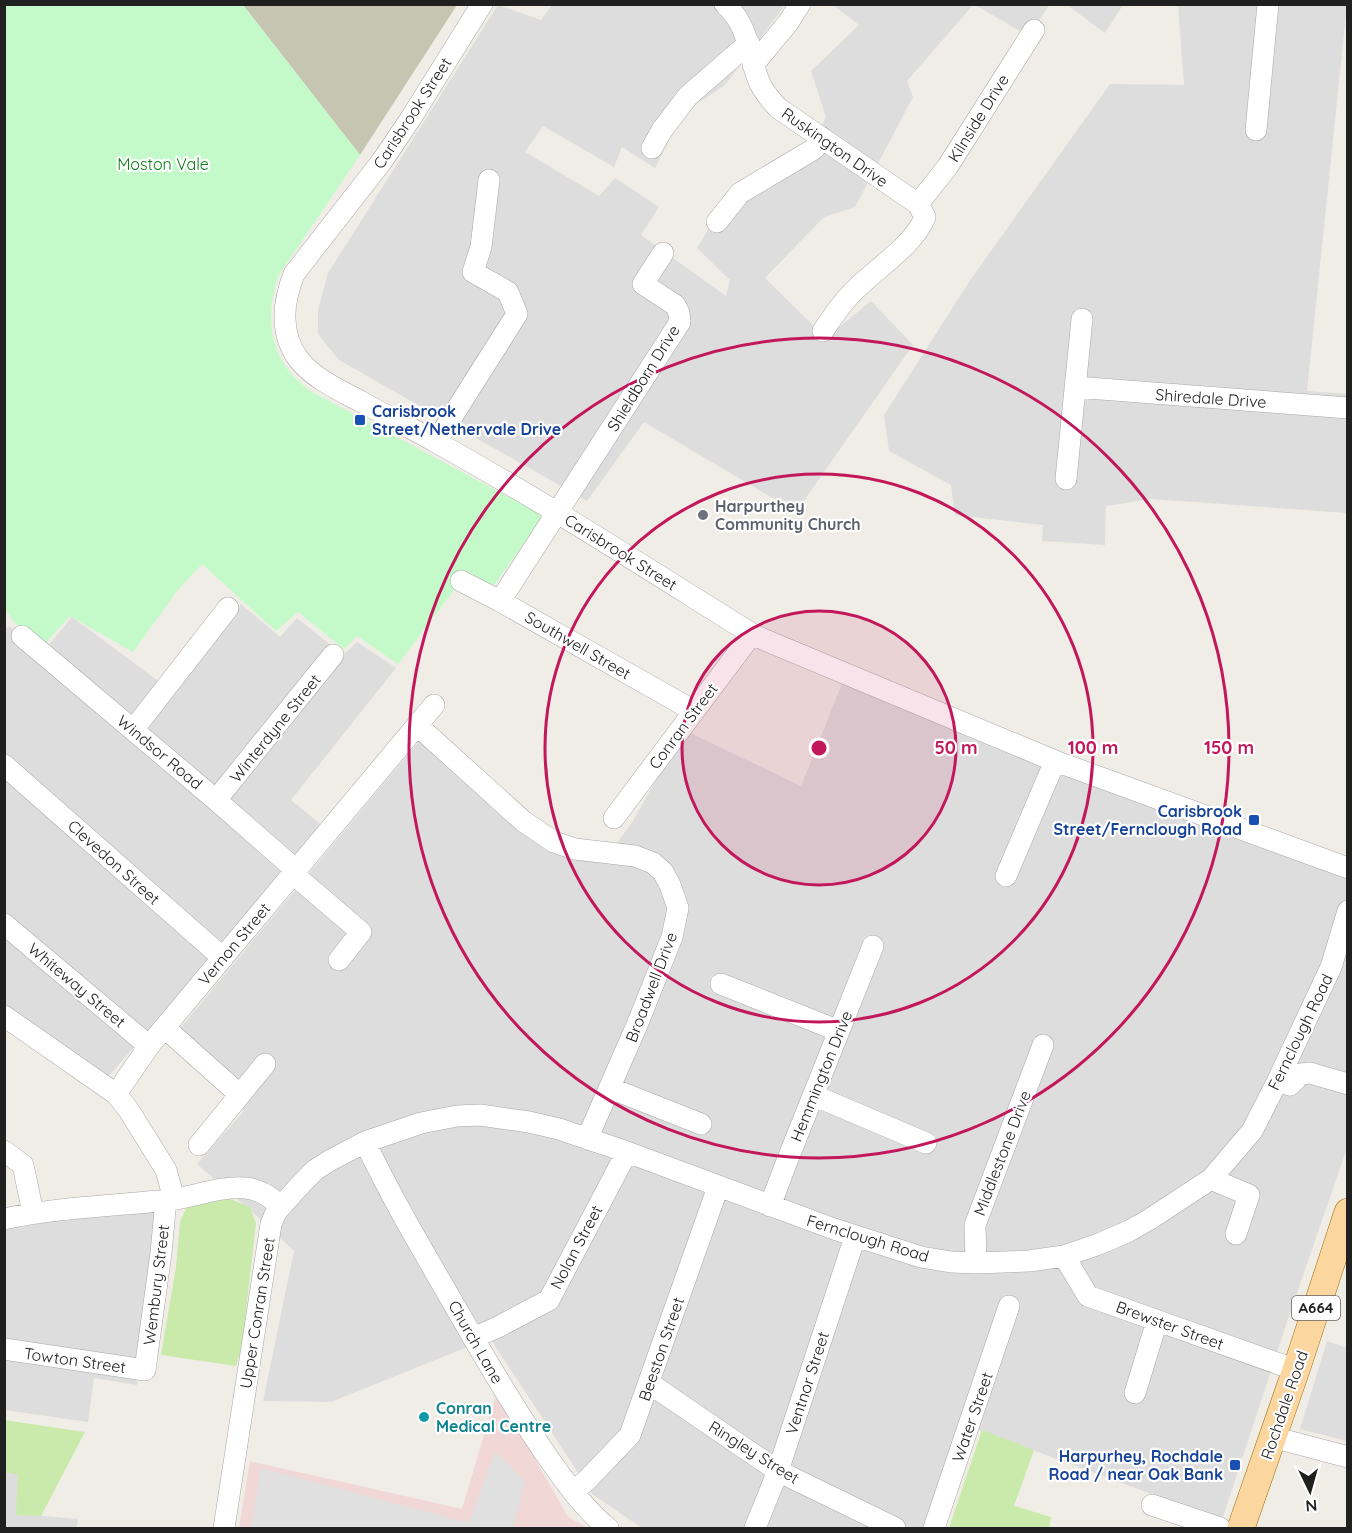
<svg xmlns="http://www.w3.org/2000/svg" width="1352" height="1533" viewBox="0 0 1352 1533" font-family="Quicksand,sans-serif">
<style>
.residential{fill:#dedddd}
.commercial{fill:#f1d7d6}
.construction{fill:#c5c5b1}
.grass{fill:#caeaac}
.park{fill:#c4fac9}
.parking{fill:#e0e0e0}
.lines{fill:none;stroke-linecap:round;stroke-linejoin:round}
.minor-casing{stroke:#a7a7a7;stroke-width:22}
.major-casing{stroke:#9c6b00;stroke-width:28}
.minor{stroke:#fff;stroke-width:21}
.major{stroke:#fcd69f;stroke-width:27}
.ring{fill:none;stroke:#c2185b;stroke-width:3}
.transit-dot{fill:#1a4fb4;stroke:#fff;stroke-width:2}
.worship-dot{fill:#6b7280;stroke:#fff;stroke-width:2}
.culture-dot{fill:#0f9aa8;stroke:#fff;stroke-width:2}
.labels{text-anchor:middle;stroke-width:4.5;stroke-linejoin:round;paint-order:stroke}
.shield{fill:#fff;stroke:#636363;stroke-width:1.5}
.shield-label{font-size:15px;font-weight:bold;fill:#202020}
.street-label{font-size:16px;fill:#202020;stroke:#fff}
.park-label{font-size:16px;fill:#0b8017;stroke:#fff}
.transit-label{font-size:16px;font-weight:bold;fill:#164399;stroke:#fff;text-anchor:end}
.worship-label{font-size:16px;font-weight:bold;fill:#5b616d;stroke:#fff;text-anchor:start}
.culture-label{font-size:16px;font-weight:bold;fill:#0d838f;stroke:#fff;text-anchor:start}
.centre{fill:#c2185b;stroke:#fff;stroke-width:3}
.ring-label{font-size:18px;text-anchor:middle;font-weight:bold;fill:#c2185b;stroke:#fff;stroke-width:4.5;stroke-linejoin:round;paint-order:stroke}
</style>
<rect width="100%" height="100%" fill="#f0ede6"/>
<path class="residential" d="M498,5L541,20L552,5H785L725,85L682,114L655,168L622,147L614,167L543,126L525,152L599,196L615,178L659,207L641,235L726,296L730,280L697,248L730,193L813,144L826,117L811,71L859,25L833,5H973L907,81L913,97L855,207L824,217L765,278L826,338L871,301L913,345L796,512L644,422L587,501L339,360L318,334V310L328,273Z
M975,5H1049L1029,36Z
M1067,5H1123L1105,33Z
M1178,5H1347L1307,391L1347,394V513L1152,499L1106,506L1105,545L1042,541L1043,525L955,515L951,485L889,451L884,415L971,279L1110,84L1184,85Z
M241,604L280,637L297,618L343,655L357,642L396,668L291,800L324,827L96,1091L5,1022L4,630L9,626L44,651L72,617L173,692Z
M843,681L1347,873V1148L1288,1319L1222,1520L962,1424L927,1528H642L592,1494L490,1338L331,1402L263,1401L294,1251L260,1219L197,1164L244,1111L168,1043L420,740L545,850L603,862L633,821L684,730L801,786Z
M162,1207L137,1385L94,1378L88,1422L5,1410V1230L45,1222Z
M1327,1341L1347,1348V1441L1300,1429Z
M5,1472L20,1475L18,1514L78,1519L77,1528H5Z"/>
<path class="commercial" d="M497,1392L568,1517L588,1528H239L250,1461L462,1509Z"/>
<path class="construction" d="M243,5H457L360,155Z"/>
<path class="grass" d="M230,1199L250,1207L256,1223L242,1346L236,1366L161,1355L176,1267L180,1222L187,1206Z
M4,1420L85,1432L41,1516L16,1515L18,1475L5,1472Z
M982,1430L1034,1450L1014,1506L1051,1517L1049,1528H949Z"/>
<path class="park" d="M4,5H243L360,155L278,276C269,305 267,337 284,364C290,375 301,383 310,391L544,516L491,589L470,572L463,578L398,664L357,636L344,649L298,612L276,631L202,564L177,591L133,652L70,616L41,648L13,621L5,609Z"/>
<path class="parking" d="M495,1452L525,1481L513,1528H251L261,1468L469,1523Z"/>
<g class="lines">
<defs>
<path id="minor" d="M482,4L411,118L382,161L294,274C283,302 279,335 300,361C315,379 339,390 360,401C385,415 411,428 436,442C544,502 648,569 752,634L765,640L1055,761L1348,868
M725,4C750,27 747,53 759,81C763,92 771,100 778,108L918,204L925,217C914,246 872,271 851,294C840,305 832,318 823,331
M753,65L788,23L800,4
M1256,130L1268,4
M652,148L662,130L688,96L749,43
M918,204L948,166L1034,30
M717,222L740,193L814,149L821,137
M1075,387L1348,408
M436,442L517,314L508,292L473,272L481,247L489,180
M1066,479L1082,319
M461,581L500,601L694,711
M500,601L680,322L679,313L675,305L643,284L663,253
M22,636L216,800L296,870
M418,726L523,821L554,842L575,849L635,856L653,863L663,872L670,885L678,908L672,937L637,1025L587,1139
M133,730L228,608
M4,765L223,958
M216,800L333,655
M614,818L752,634
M292,873L361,932L339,960
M1006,876L1055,761
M4,924L149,1046
M721,984L839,1031
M4,1016L116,1094
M165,1028L240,1095
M1278,1080L1290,1085L1301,1074L1310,1073L1348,1084
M610,1088L701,1124
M813,1095L926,1143
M365,1142C395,1205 432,1266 467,1327C493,1372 519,1416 549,1459C567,1484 584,1509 608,1528
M199,1145L265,1064
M4,1151L23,1165L33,1213
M1211,1179L1249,1195L1236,1234
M174,1199L166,1170L128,1109L116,1094L149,1046L434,705
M770,1206L787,1161L873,946
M4,1219C58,1207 114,1206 168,1200C194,1197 220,1186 245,1188C260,1189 270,1197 281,1206
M1064,1256L1088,1296L1296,1370
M976,1263L975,1225L1043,1045
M473,1338L498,1327L549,1300L627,1152
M4,1349L145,1370L161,1253L166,1200
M649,1383L778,1471L895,1528
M1135,1393L1157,1321
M1272,1437L1348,1457
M573,1492L588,1479L630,1435L718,1187
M1152,1505L1220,1528
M224,1528L271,1224L276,1212L303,1182L315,1170L329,1161L365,1142L421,1123L457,1116L480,1115L529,1122L559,1129L627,1152L834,1229L921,1257L951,1262L976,1263L1029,1261L1064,1256L1099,1244L1129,1231L1150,1219L1211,1179L1252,1131L1278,1080L1331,967L1348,911
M755,1528L778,1471L855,1237
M934,1528L1009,1306"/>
<path id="major" d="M1241,1528L1296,1370L1348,1212"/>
</defs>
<use href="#minor" class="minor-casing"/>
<use href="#major" class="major-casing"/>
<use href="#minor" class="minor"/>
<use href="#major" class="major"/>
</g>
<circle cx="819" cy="748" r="137" fill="#c2185b" fill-opacity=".12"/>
<g class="ring">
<circle cx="819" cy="748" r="137"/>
<circle cx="819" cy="748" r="274"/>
<circle cx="819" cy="748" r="410"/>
</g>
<g class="transit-dot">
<rect x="354" y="414" width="12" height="12" rx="3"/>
<rect x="1248" y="814" width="12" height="12" rx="3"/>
<rect x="1229" y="1459" width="12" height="12" rx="3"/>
</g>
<circle class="worship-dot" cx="703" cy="515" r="6"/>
<circle class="culture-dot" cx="424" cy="1417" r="6"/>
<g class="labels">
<rect class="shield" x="1292" y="1296" width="48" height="24" rx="4.5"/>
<g class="shield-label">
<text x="1316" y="1313">A664</text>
</g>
<g class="street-label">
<text transform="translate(412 113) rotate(-57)" y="6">Carisbrook Street</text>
<text transform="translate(978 118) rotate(-58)" y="6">Kilnside Drive</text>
<text transform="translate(835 147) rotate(35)" y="6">Ruskington Drive</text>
<text transform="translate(643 378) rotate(-58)" y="6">Shieldborn Drive</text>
<text transform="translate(1211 398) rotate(4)" y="6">Shiredale Drive</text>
<text transform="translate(621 552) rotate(32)" y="6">Carisbrook Street</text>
<text transform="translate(578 645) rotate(30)" y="6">Southwell Street</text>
<text transform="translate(683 726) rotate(-53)" y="6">Conran Street</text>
<text transform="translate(275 728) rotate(-51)" y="6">Winterdyne Street</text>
<text transform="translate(160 752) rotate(40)" y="6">Windsor Road</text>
<text transform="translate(114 862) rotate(42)" y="6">Clevedon Street</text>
<text transform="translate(234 944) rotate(-50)" y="6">Vernon Street</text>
<text transform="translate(77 985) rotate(40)" y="6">Whiteway Street</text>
<text transform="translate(651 987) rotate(-69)" y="6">Broadwell Drive</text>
<text transform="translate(1300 1032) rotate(-64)" y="6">Fernclough Road</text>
<text transform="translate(821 1076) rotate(-68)" y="6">Hemmington Drive</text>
<text transform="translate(1002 1153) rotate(-69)" y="6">Middlestone Drive</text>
<text transform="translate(868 1238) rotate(17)" y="6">Fernclough Road</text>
<text transform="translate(576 1247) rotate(-62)" y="6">Nolan Street</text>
<text transform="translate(156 1285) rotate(-83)" y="6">Wembury Street</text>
<text transform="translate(257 1313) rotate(-81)" y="6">Upper Conran Street</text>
<text transform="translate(1170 1325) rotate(20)" y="6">Brewster Street</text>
<text transform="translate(476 1342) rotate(60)" y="6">Church Lane</text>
<text transform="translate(661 1349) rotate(-71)" y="6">Beeston Street</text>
<text transform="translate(75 1360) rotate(8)" y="6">Towton Street</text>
<text transform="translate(807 1383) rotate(-72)" y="6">Ventnor Street</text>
<text transform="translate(1284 1405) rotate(-71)" y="6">Rochdale Road</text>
<text transform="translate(972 1417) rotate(-71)" y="6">Water Street</text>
<text transform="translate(754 1452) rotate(32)" y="6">Ringley Street</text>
</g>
<g class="park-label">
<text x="163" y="170">Moston Vale</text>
</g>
<g class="transit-label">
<text x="372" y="417" text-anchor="start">Carisbrook<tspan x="372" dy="18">Street/Nethervale Drive</tspan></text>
<text x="1242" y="817">Carisbrook<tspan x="1242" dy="18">Street/Fernclough Road</tspan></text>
<text x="1223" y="1462">Harpurhey, Rochdale<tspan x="1223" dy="18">Road / near Oak Bank</tspan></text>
</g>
<g class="worship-label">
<text x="715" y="512">Harpurthey<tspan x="715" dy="18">Community Church</tspan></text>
</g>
<g class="culture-label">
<text x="436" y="1414">Conran<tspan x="436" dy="18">Medical Centre</tspan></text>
</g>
</g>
<circle cx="819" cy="748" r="9" class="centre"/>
<g class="ring-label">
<text x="956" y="754">50 m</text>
<text x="1093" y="754">100 m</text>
<text x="1229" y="754">150 m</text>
</g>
<rect width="1352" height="1533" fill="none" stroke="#202020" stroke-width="12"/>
<g transform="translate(1310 1491) rotate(175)" stroke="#ffffff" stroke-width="4.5" paint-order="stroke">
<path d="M0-4.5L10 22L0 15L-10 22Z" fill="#202020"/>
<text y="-9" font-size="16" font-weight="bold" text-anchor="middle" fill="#202020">N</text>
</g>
</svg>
